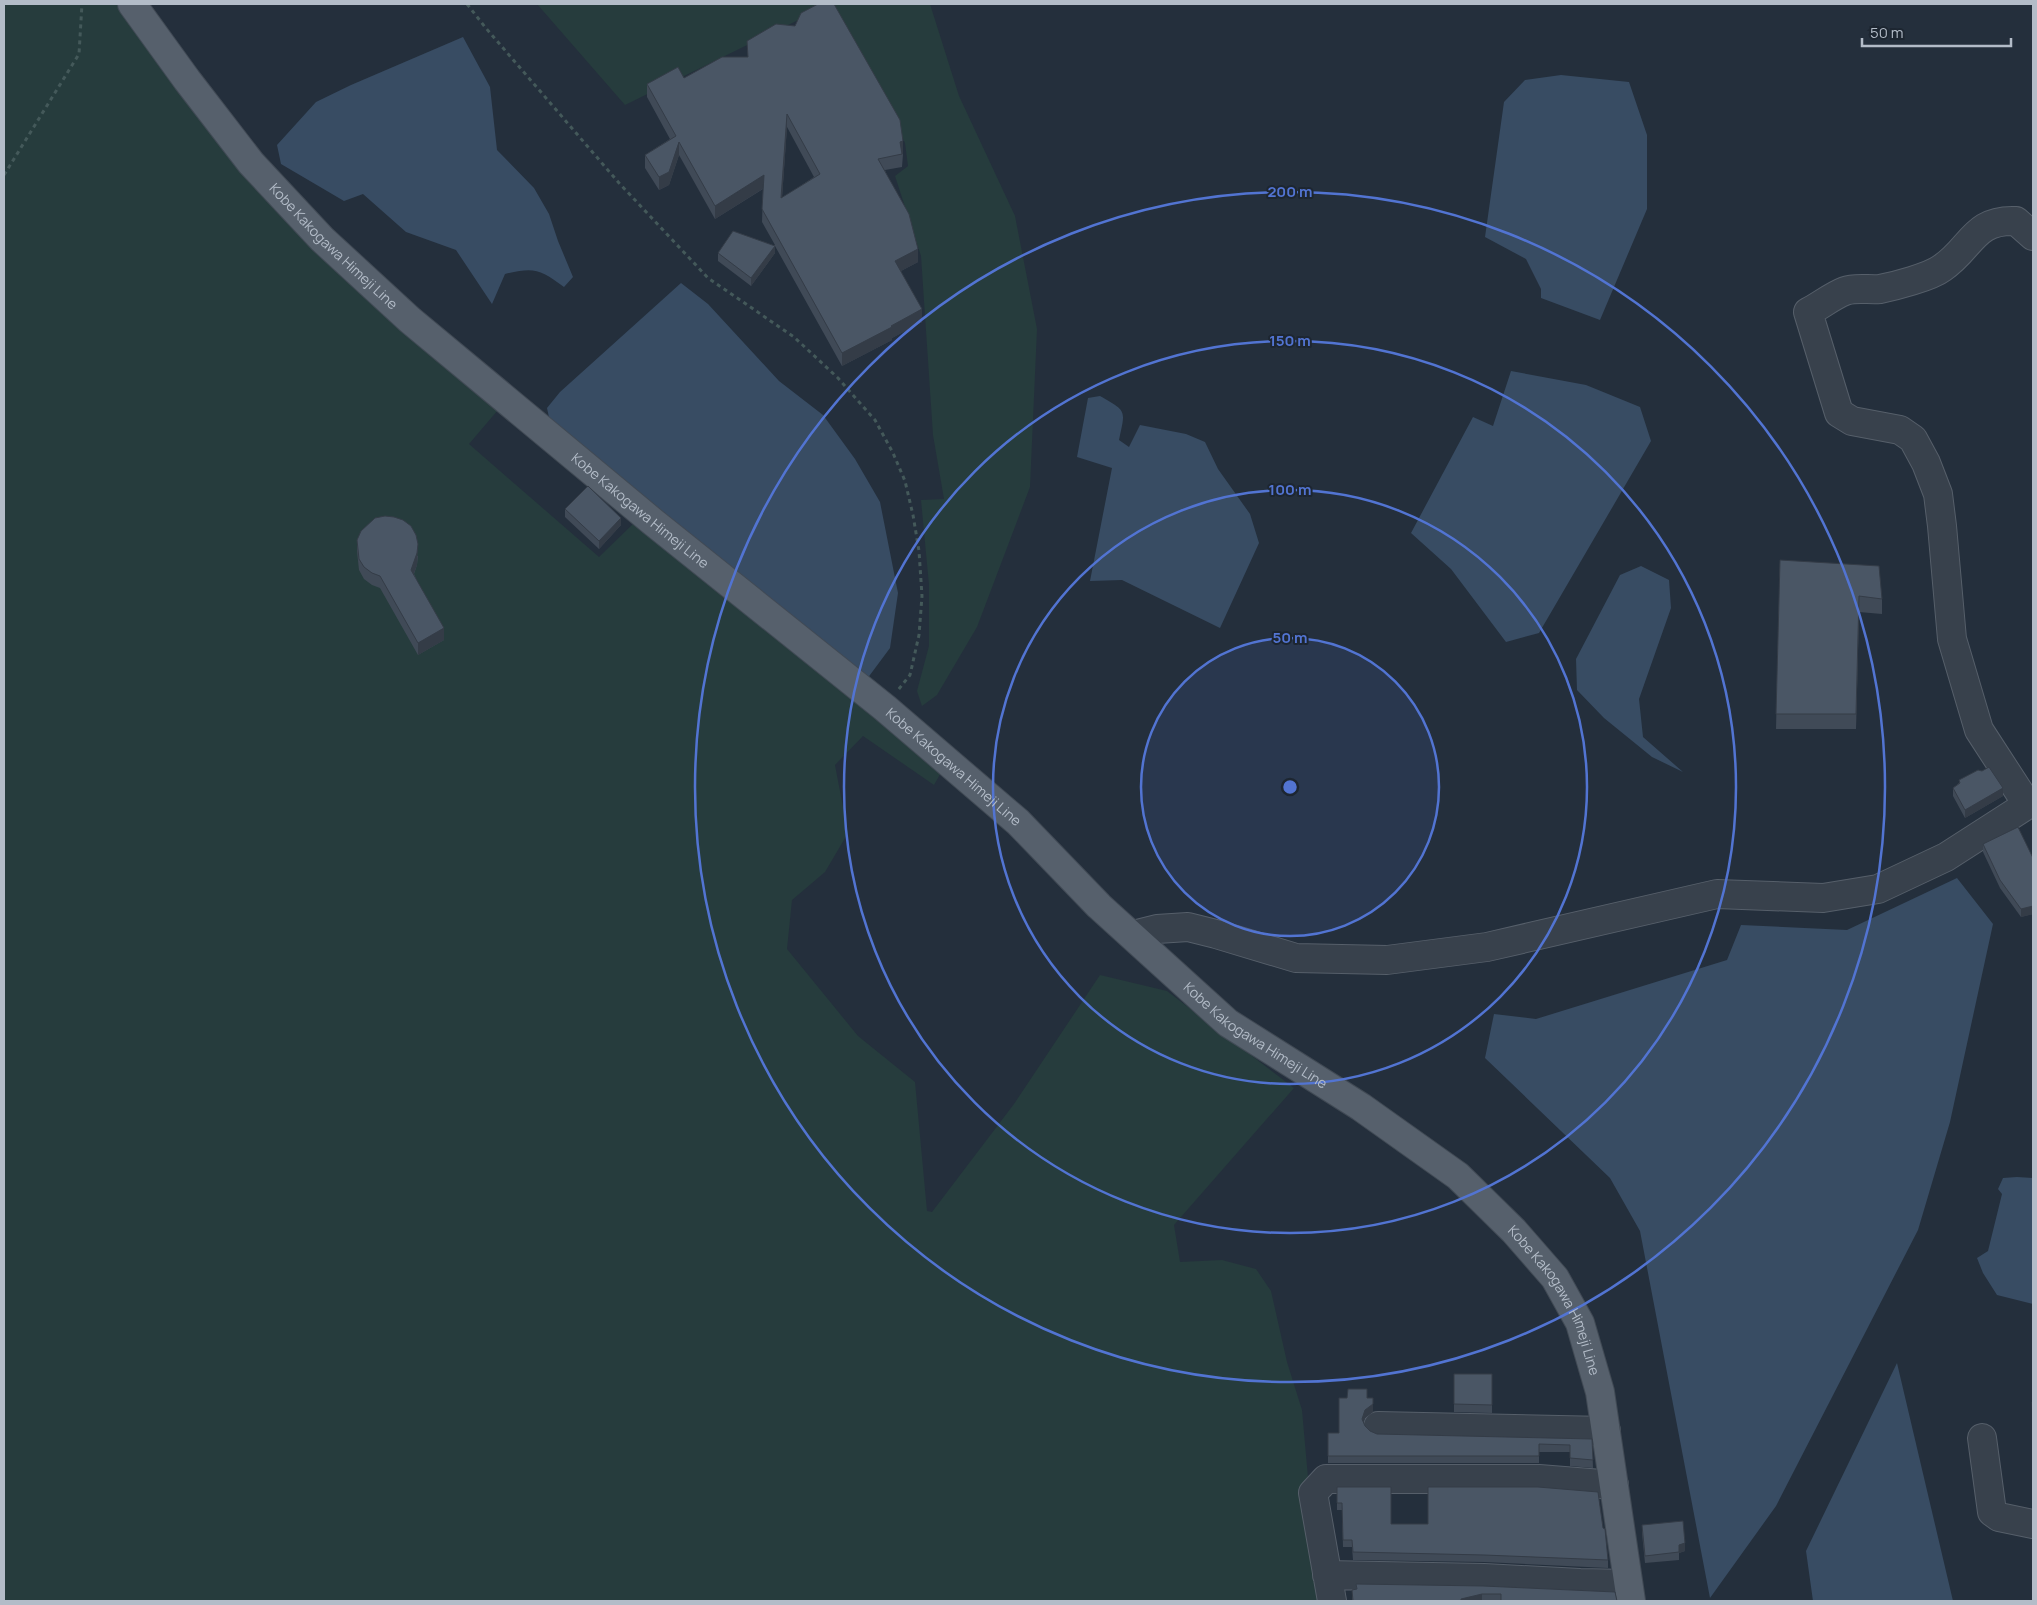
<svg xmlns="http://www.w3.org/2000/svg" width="2037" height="1605" viewBox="0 0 2037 1605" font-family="Manrope,sans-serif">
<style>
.green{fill:#263c3d}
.water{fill:#384c63}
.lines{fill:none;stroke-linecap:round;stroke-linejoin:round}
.minor-casing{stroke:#565f6a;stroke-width:30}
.major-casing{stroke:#414a55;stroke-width:30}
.path{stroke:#44595a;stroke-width:3;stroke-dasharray:4 4;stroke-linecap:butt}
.minor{stroke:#38414c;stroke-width:28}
.major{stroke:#56606c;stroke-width:28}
.wall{fill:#404a57;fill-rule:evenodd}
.shaded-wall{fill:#343c47}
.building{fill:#4a5665;stroke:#343c47;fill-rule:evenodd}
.ring{fill:none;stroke:#5274d2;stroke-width:2.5}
.labels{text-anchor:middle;stroke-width:4;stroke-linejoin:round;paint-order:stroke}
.street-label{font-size:14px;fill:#b3bcc8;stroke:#1d2631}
.centre{fill:#5274d2;stroke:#1d2631;stroke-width:2.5}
.ring-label{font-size:15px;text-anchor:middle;font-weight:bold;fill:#5274d2;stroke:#1d2631;stroke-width:4;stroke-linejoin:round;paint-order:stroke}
</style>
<rect width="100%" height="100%" fill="#242f3c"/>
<path class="green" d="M4,4H119L498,410L469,444L599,557L634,523L943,769L934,785L863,736L835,765L848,833L825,872L792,900L787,949L858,1036L915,1082L927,1211L932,1212L1014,1104L1100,975L1167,991L1294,1088L1174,1225L1180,1262L1222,1260L1256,1269L1271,1291L1287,1362L1302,1410L1319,1601H4Z
M537,4H930L959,96L1015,216L1037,329L1030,487L977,627L937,695L922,706L917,691L929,646V585L921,500L944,499L933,435L921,256L895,176L908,166L905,143L881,92L831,4L625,105Z"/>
<path class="water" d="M463,37L490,87L497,150L534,188L549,214L558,241L573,277L564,287C540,269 534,267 505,274L492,304L456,250L406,232L363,194L344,201L281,164L277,145L316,102L351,85Z
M1561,75L1629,82L1647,135V209L1600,320L1541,298V289L1526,259L1485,237L1504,102L1525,80Z
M681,283L708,304L779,381L823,415L855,459L880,502L898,593L890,648L867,679L550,422L547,408L560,392Z
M1511,371L1586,385L1640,407L1651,441L1539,633L1506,642L1451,569L1411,533L1473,417L1493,426Z
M1100,396C1128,412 1125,410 1119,440L1129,447L1140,425L1186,434L1205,442L1218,469L1250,514L1259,543L1220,628L1122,580L1090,581L1112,468L1077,457L1088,398Z
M1641,566L1669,580L1671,608L1639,699L1643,737L1683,772L1652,757L1604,718L1577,690L1576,659L1620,575Z
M1957,878L1993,924L1950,1122L1918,1230L1776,1506L1710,1598L1640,1231L1610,1178L1485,1058L1494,1014L1536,1019L1727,960L1741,925L1847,930Z
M2017,1177L2033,1178V1304L1997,1295L1983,1273L1977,1258L1988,1251L2002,1194L1998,1189L2003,1178Z
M1897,1363L1953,1601H1813L1806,1551Z"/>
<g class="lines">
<defs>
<path id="minor" d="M2027,804L1979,730L1952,639L1942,526L1938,494L1926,463L1913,439L1900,430L1852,421L1839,413L1808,312C1820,306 1832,296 1845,291C1855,287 1869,290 1880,289C1895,286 1930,277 1942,268C1972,248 1973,219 2016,221L2033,236
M1133,935L1157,929L1188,927L1216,934L1296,958L1387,960L1487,947L1717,894L1823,898L1878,889L1946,857L2033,801
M1378,1426L1606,1431
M1982,1438L1992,1512L1999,1517L2033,1524
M1327,1575L1484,1578L1580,1583L1628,1584
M1332,1601L1313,1493L1326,1479H1539L1614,1485"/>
<g id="major">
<path id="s1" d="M132,4L187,80L251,163L322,239L410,320L653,522L885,708L1018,822L1099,906L1228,1023L1361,1107L1458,1176L1514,1231L1555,1278L1580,1323L1600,1392L1631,1601"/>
</g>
</defs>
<use href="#minor" class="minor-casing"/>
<use href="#major" class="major-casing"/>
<path class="path" d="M467,4L485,27L619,183L708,278L794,337L838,378L875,420L893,453L905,481L913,515L919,551L922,596L919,635L910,675L898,690
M4,175L79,54L82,4"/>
<use href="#minor" class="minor"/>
<use href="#major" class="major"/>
</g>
<path class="wall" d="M747,41L903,154L902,167L885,170L918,262L901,271L922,322L892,338V340L842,366L775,246V253L751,286L718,261V253L775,245L762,222L763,189L715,219L679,155L669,185L659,190L645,168V155L670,139L647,97V84L684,78L748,57ZM787,127L814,177L782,198Z
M2032,394H2033V408L2032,402Z
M565,509L621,525L599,549L565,517Z
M357,540L418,556L417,565L414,574L444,640L418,655L380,588L372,585L364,579L359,570L357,551Z
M1780,560L1882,599V614L1859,612L1856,729H1776Z
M1959,780L2003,796L1965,818L1953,796V788L1959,783Z
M1983,844L2033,858V914L2021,917L2000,888L1983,852Z
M1454,1374H1492V1413L1454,1412Z
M1347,1398H1373V1412L1365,1418L1364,1422L1365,1426L1370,1431L1377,1434L1592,1439L1593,1468L1570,1466V1452H1539V1463H1328V1433H1339Z
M1337,1487L1391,1524L1603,1528L1608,1560V1568L1484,1562L1353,1560L1352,1547H1343L1342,1510H1337Z
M1642,1525L1685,1551L1679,1553V1560L1645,1563L1642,1533Z
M1356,1584L1617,1601H1352V1590L1356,1589Z"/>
<path class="shaded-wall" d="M787,114V127L781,211V198Z
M903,141V154L900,155V142Z
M679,142V155L669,185L659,190V177Z
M764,175V188L715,219V206Z
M775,246V253L751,286V278Z
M918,249V262L895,274V261Z
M922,309V322L892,338V340L842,366V353Z
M621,518V525L599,549V541Z
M418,544L417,565L411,581V570Z
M1859,596V612L1856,729V714Z
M444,628V640L418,655V643Z
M2003,788V796L1965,818V810Z
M2033,906V914L2021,917V909Z
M1373,1404V1412L1365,1418L1362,1426V1419L1365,1410Z
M1685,1543V1551L1679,1553V1545Z
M1482,1594V1601H1461V1599Z"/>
<path class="building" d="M818,4H834L900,120L903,141L900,142L902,154L878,159L909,214L918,249L895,261L922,309L891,326L892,327L842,353L762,209L764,175L715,206L679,142L669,172L659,177L645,155L676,136L647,84L678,67L684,78L722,57H748L747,41L776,24L795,26L801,13ZM787,114L820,174L781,198Z
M733,231L775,246L751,278L718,253Z
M588,486L621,518L599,541L565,509Z
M385,516L394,517L403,520L411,526L416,535L418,544L417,553L411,570L444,628L418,643L380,576L372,573L364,567L359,559L357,540L361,531L375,518Z
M1780,560L1879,566L1882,599L1859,596L1856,714H1776Z
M1989,767L2003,788L1965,810L1953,788L1960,783L1959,780L1978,770L1982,771Z
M2018,827L2033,858V906L2021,909L2000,880L1983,844Z
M1454,1374H1492V1405L1454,1404Z
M1348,1389H1367V1398H1373V1404L1365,1410L1362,1419L1365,1426L1370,1431L1377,1434L1592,1439L1593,1460L1570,1458V1445L1539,1444V1456H1328V1433H1339V1398H1347Z
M2032,1402H2033V1422Z
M1337,1487H1391V1524H1428V1487H1538L1598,1492L1603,1528L1605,1529L1608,1560L1484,1555L1353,1552L1352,1540H1343L1342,1503H1337Z
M1683,1521L1685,1543L1679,1545V1552L1645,1556L1642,1525Z
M1356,1584L1483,1586L1615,1592L1617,1601H1501V1594H1482L1461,1599V1601H1353L1352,1590L1357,1589Z"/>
<circle cx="1290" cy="787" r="149" fill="#5274d2" fill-opacity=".12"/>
<g class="ring">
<circle cx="1290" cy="787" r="149"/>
<circle cx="1290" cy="787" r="297"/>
<circle cx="1290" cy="787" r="446"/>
<circle cx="1290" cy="787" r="595"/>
</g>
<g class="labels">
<g class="street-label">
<text dy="5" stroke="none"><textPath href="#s1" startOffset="316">Kobe Kakogawa Himeji Line</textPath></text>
<text dy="5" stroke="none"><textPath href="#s1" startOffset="721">Kobe Kakogawa Himeji Line</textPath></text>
<text dy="5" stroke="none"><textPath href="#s1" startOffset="1126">Kobe Kakogawa Himeji Line</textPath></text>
<text dy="5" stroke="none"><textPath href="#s1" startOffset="1531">Kobe Kakogawa Himeji Line</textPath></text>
<text dy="5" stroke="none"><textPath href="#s1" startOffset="1938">Kobe Kakogawa Himeji Line</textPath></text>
</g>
</g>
<circle cx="1290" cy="787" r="8" class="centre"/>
<g class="ring-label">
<text x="1290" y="197">200 m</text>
<text x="1290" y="346">150 m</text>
<text x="1290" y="495">100 m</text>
<text x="1290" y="643">50 m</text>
</g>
<rect width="2037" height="1605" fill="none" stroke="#b3bcc8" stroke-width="10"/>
<path d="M1862 38v8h149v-8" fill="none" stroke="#b3bcc8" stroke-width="2.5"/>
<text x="1870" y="38" font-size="15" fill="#b3bcc8" stroke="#1d2631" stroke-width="4" paint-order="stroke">50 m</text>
</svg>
